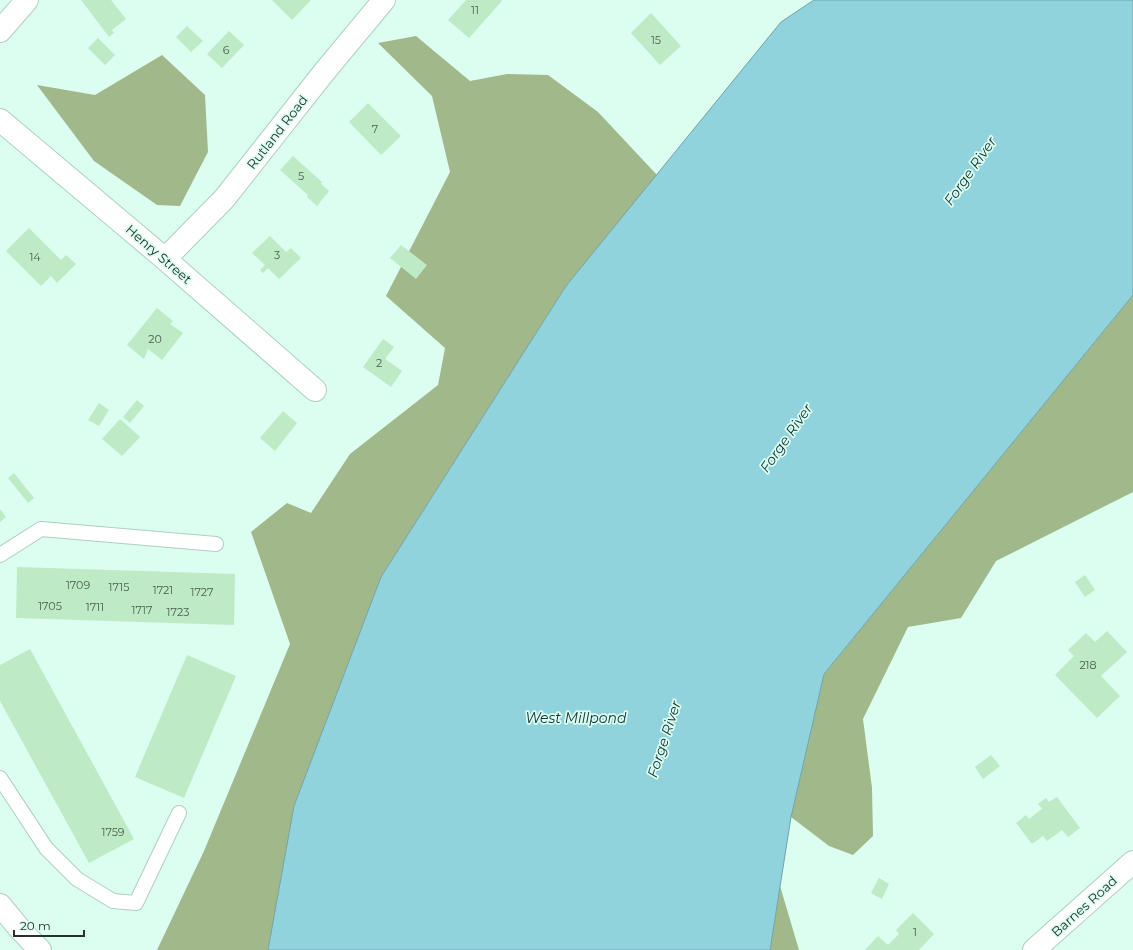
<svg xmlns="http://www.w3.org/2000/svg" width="1133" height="950" viewBox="0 0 1133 950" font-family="Montserrat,sans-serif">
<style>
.forest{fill:#a1b88b}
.water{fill:#91d3dd;stroke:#71a3a8}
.building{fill:#beeac5}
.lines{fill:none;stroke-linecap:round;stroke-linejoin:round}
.lane-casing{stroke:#aecfc2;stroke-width:16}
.street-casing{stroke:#aecfc2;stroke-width:24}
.secondary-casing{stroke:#aecfc2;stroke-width:24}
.primary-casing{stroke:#aecfc2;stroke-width:24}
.lane{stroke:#fff;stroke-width:14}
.street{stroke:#fff;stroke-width:22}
.secondary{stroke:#fff;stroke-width:22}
.primary{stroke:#fff;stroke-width:22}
.labels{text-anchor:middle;stroke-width:3.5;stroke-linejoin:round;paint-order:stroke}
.number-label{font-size:11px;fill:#4b6053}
.street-label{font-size:13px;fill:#25322d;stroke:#dbfef0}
.water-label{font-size:14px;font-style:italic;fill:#103136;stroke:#dbfef0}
</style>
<rect width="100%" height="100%" fill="#dbfef0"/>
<path class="forest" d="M416,36L470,81L507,74L548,75L598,112L657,175L566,286L381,577L294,806L268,950H157L204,851L290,644L251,532L287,503L311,513L350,454L438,385L445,348L386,296L450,172L432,96L378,43Z
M162,55L205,95L208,152L180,206L157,205L94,161L37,85L95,95Z
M1133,295V492L996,561L961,618L908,627L863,719L872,788L873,836L853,855L829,846L791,817L824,674Z
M780,886L799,950H770Z"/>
<path class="water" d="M814,0H1133V295L824,674L791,817L770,950H268L294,806L381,577L566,286L781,22Z"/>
<path class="building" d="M81,0H111L126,19L112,30L114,33L109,37Z
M272,0H311L292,20Z
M466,0H501L502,1L469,38L448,20Z
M651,13L681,46L660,65L631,33Z
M187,26L203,41L191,52L176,37Z
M229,31L244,45L222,68L207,54Z
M98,38L115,55L105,65L88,48Z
M368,103L401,136L381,155L349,122Z
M293,156L322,182L321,184L329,191L317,206L307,197L308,195L280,170Z
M29,228L61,260L66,255L76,264L57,283L51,276L41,286L6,251Z
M270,236L286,252L291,248L301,258L279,279L268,268L263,273L260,270L265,265L252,253Z
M401,245L427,265L416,279L390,258Z
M157,308L173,321L170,324L183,333L162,360L148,349L144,359L127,345Z
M383,339L394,347L385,359L402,371L391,387L363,367Z
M137,400L144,406L130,423L123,417Z
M99,403L109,410L99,426L88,420Z
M283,411L297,423L275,451L260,438Z
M120,419L140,437L122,456L102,439Z
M14,473L34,498L28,503L8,478Z
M0,509L6,517L0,522Z
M17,567L235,574L234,625L16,618Z
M1085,575L1095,590L1085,597L1075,582Z
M1107,631L1127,652L1101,676L1120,696L1097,718L1055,675L1074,656L1068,650L1086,633L1095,642Z
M30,649L134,839L89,863L0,701V665Z
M187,655L236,676L184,798L135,777Z
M991,755L1000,766L983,779L975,767Z
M1057,797L1080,828L1068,837L1062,830L1047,841L1043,836L1032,844L1016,823L1026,815L1029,819L1042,809L1038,804L1046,798L1049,802Z
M879,878L889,884L882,899L871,893Z
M913,913L934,934L919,950H865L878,936L888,945L899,934L896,930Z"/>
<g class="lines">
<defs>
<path id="lane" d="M0,555L41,529L216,544
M0,778L46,848L77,879L113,901L136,903L179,813"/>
<path id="street" d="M0,31L27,0
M0,120L165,259L315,390
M165,259L224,199L325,71L384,0"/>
<path id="secondary" d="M1034,950L1133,862"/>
<path id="primary" d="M0,905L19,928L40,950"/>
</defs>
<use href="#lane" class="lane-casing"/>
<use href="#street" class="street-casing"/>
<use href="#secondary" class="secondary-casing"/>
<use href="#primary" class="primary-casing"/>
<use href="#lane" class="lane"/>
<use href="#street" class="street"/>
<use href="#secondary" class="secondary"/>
<use href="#primary" class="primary"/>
</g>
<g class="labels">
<g class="number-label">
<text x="475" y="14">11</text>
<text x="656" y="44">15</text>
<text x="226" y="54">6</text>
<text x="375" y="133">7</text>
<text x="301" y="180">5</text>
<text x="277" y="259">3</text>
<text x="35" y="261">14</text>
<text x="155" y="343">20</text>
<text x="379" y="367">2</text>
<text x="78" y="589">1709</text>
<text x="119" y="591">1715</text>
<text x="163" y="594">1721</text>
<text x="202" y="596">1727</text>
<text x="50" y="610">1705</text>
<text x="95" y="611">1711</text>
<text x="142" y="614">1717</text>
<text x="178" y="616">1723</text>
<text x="1088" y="669">218</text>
<text x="113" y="836">1759</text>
<text x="915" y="936">1</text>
</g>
<g class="street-label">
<text transform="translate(277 132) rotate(-52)" y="5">Rutland Road</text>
<text transform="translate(159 254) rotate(41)" y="5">Henry Street</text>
<text transform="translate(1084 906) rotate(-42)" y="5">Barnes Road</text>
</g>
<g class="water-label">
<text transform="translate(970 171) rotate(-55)" y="5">Forge River</text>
<text transform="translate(786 438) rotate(-55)" y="5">Forge River</text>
<text x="576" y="723">West Millpond</text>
<text transform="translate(664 739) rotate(-72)" y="5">Forge River</text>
</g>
</g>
<path d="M14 930v6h70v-6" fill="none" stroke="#25322d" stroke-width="2"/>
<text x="20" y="930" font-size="12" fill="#25322d" stroke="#dbfef0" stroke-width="3" paint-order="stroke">20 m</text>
</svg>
